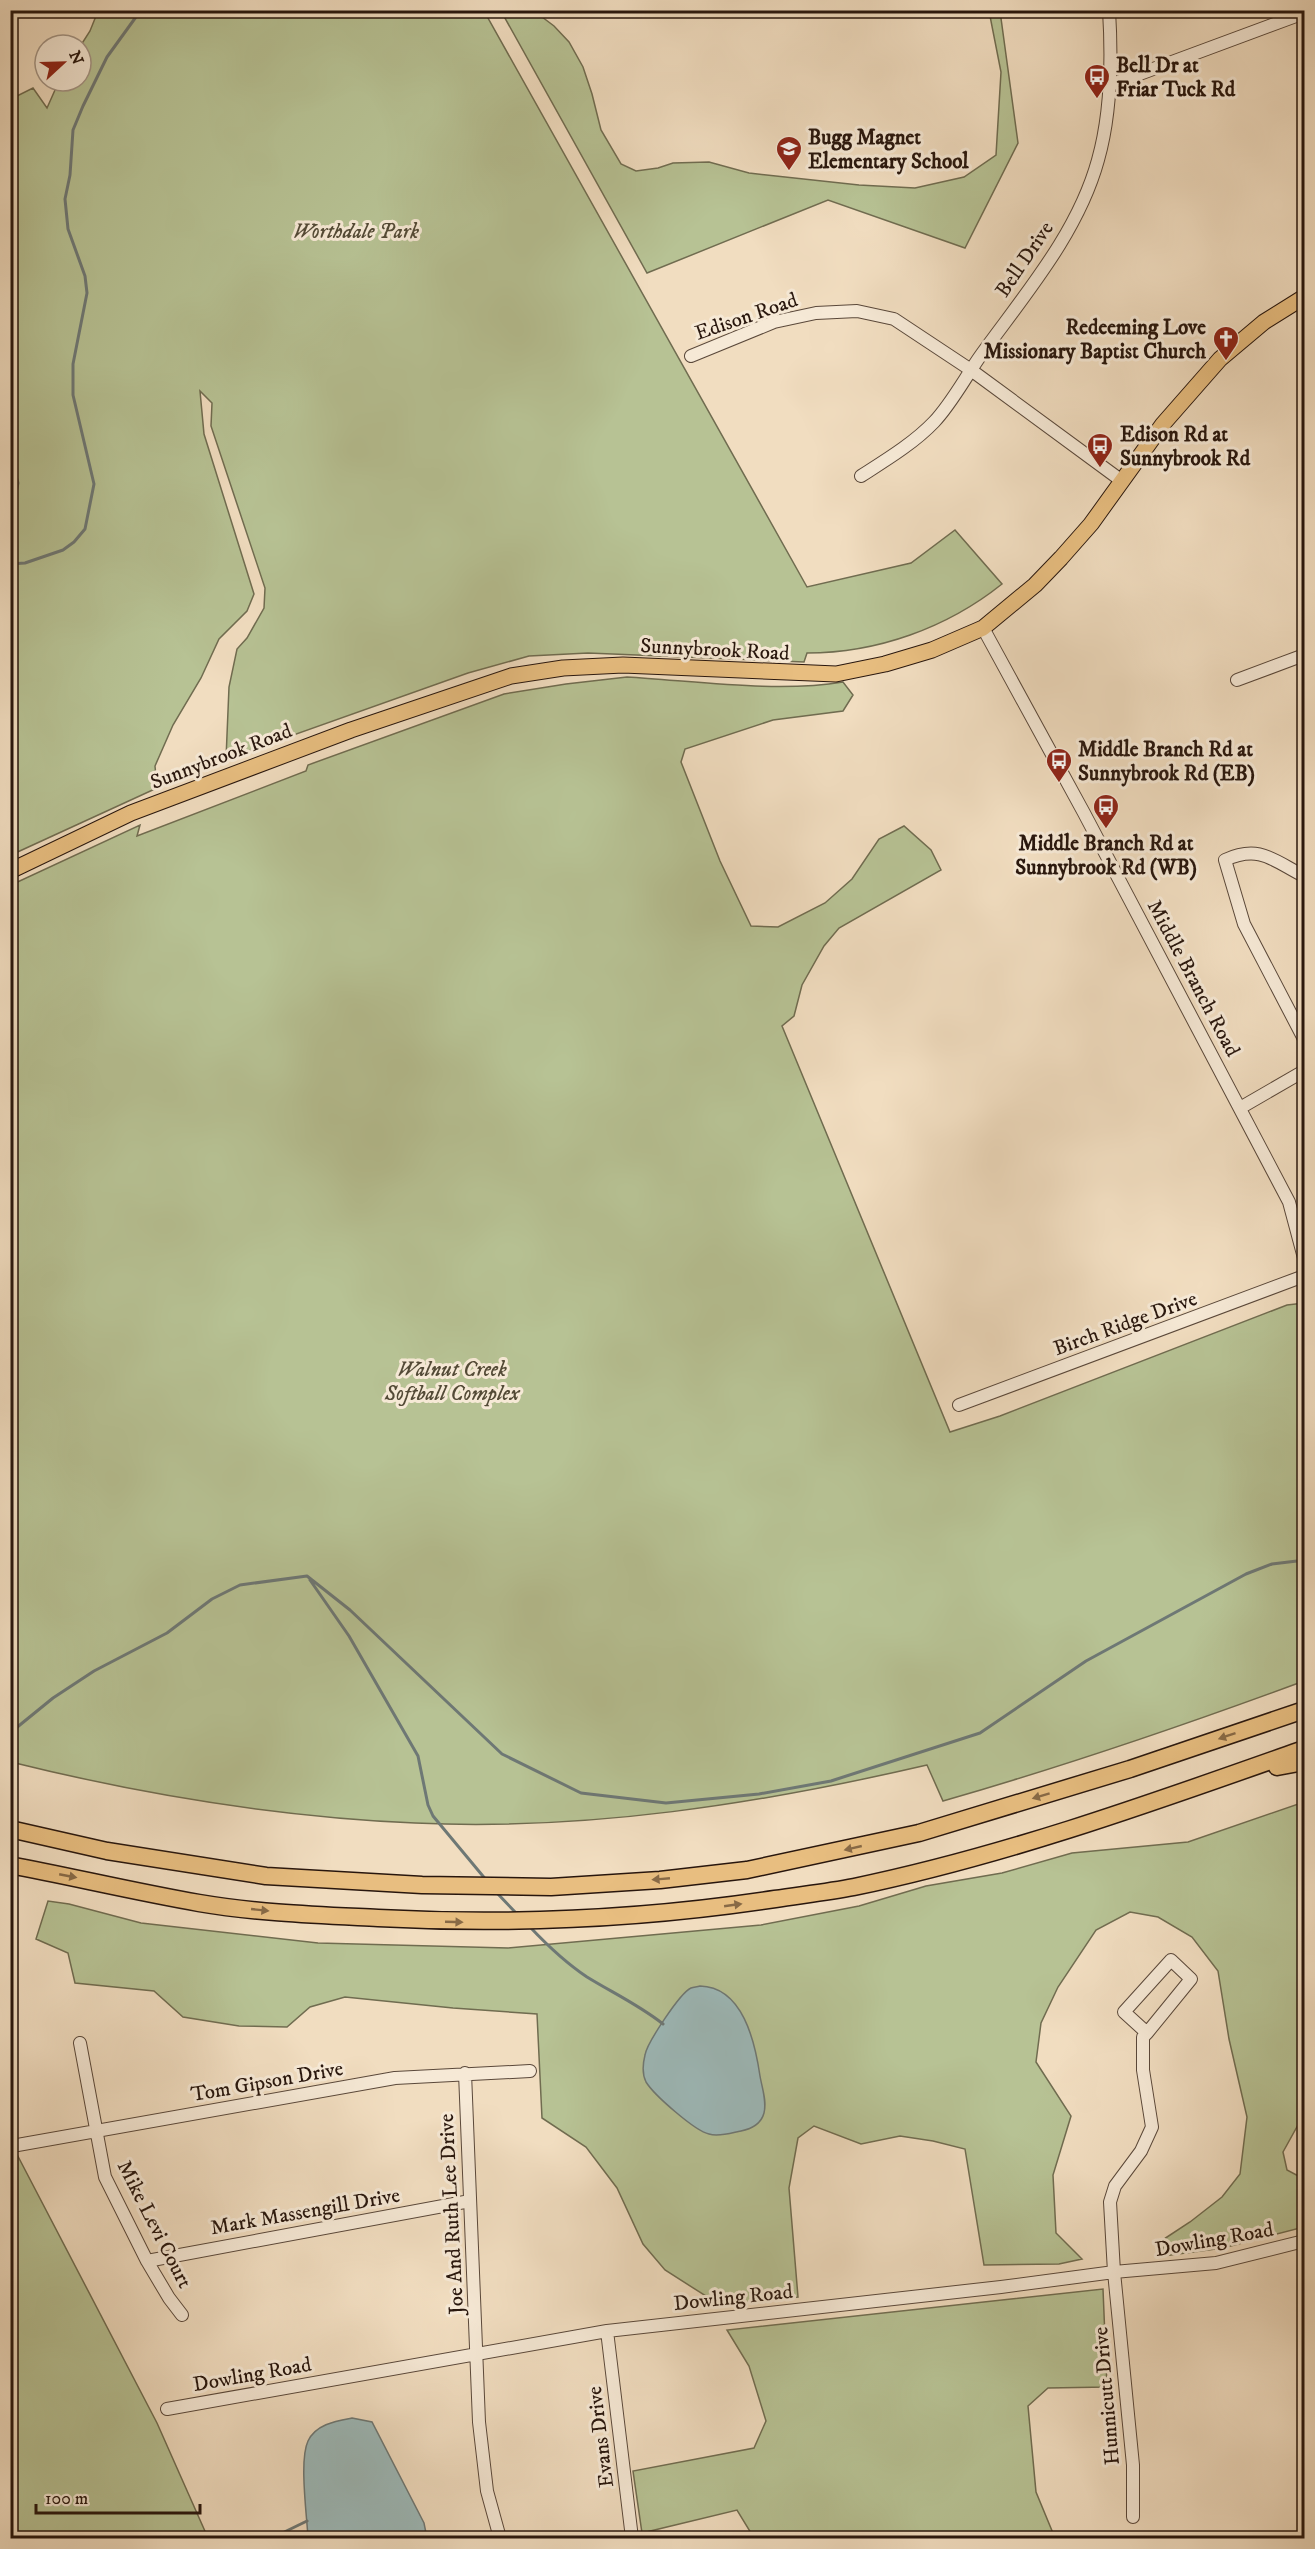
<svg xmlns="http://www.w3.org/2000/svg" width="1315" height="2549" viewBox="0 0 1315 2549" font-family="'IM FELL DW Pica',serif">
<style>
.green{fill:#b7c294;stroke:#706c50;stroke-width:1.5}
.water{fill:#9dbaba;stroke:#6e7875;stroke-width:1.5}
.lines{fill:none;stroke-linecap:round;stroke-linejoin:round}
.stream{stroke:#6e7875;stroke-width:3}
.minor-casing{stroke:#5a483a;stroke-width:14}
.major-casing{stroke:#28160d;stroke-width:17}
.highway-casing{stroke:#28160d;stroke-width:19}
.minor{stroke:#f6e9d6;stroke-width:12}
.major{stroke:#e8be80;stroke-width:15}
.highway{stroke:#e8be80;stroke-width:16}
.oneway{fill:#886a46}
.labels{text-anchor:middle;stroke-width:6;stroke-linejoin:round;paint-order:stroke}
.poi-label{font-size:21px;font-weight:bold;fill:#28160d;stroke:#f6e9d6;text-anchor:start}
.park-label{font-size:21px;font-style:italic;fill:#534a36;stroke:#f6e9d6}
.street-label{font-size:21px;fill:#28160d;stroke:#f6e9d6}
</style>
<rect width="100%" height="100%" fill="#f1ddc0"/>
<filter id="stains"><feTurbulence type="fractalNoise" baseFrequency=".00333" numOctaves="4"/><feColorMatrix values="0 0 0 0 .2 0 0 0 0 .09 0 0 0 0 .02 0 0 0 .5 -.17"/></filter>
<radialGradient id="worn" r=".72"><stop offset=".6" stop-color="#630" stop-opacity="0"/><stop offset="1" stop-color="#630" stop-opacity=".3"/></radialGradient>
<path class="green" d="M98,11H484L807,587L911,563L955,530L1002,584C947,628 877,653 807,653L804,662L588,653L529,656L468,673L226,759L229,687L237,649L247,638L264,608L265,588L211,426L212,403L200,391L204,434L254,594L247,611L219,639L201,678L173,725L155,766L157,788L11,855V99L33,88L47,108L59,81H81V45L90,31Z
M501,11H534L554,26L569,42L583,67L592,94L601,130L621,164L636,171L658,168L673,163L709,162L749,173L859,185L915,188L964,177L996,155L1001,72L989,11H1000L1018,143L965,248L828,200L647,273Z
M627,677C695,681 777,693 843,682L853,695L843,711L773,720L685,749L681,762L720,861L751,926L778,927L825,903L852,879L879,839L904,826L931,850L941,870L839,928L824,946L802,985L794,1016L782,1026L950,1432L1000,1416L1287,1305L1304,1303V1681C1185,1725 1065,1766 943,1801L927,1765C759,1804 587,1831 415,1823C278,1817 144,1795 11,1762V885L140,825L137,836L306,771L308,765L504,694L566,684Z
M1304,1802V2114L1283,2152L1287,2170L1304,2179V2227L1223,2248L1164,2256V2239L1190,2222L1222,2197L1240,2174L1247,2117L1229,2039L1218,1971L1192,1937L1158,1917L1130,1912L1096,1930L1058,1987L1041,2023L1036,2062L1071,2116L1053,2175L1056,2233L1082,2259L1059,2264L984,2265L965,2149L933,2141L900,2136L861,2144L814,2126L798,2138L789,2188L798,2297L720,2305L665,2270L643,2244L617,2188L586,2147L542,2118L537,2014L453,2008L345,1997L310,2007L287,2027L239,2026L183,2017L154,1991L75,1983L68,1953L36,1939L48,1901L69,1904L141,1923L318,1943L508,1948L761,1925L859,1906L926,1886L1002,1873L1072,1853L1188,1842Z
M10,2141L157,2423L208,2538H11Z
M1103,2289L1107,2387L1048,2388L1028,2406L1036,2492L1055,2538H754L737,2510L642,2533L633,2471L754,2448L766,2421L749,2366L727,2330Z"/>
<path class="water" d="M700,1986C743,1987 755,2042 760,2076C762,2088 767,2101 764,2113C761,2124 751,2129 741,2131C731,2133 719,2137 709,2134C695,2131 654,2095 646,2082C642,2074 643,2063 645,2055C647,2043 680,1993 691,1988C694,1987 697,1987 700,1986Z
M352,2418L372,2422L424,2523L427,2538H308C307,2516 299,2460 308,2441C316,2424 336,2421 352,2418Z"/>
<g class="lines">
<path class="stream" d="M10,456L18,483L10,523
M10,564L25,563L63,550L74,542L85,529L94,484L73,395V364L87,293L85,276L68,229L65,199L70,175L73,130L83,106L107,57L141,10
M310,1580L349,1636L418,1756L428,1805L433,1816L487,1881
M10,1733L53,1698L94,1671L167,1633L212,1599L240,1585L307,1576L350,1610L502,1754L581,1793L666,1803L759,1794L831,1781L980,1733L1086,1661L1246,1574L1272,1564L1297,1561
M497,1893L517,1914
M530,1927C547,1945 566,1963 587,1977C613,1993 639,2005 663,2024
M272,2538L307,2521"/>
<defs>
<path id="minor" d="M1110,85L1304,13
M691,356L774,322L816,313L857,311L894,319L971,370L1122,481
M861,476C886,460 914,443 934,422C952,403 966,376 981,355C1025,294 1078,233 1098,160C1111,114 1112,58 1109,10
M983,628L1084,813L1289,1202L1304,1258
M1237,680L1304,655
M1304,876C1274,861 1260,844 1225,860L1244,924L1304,1039
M1240,1108L1304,1071
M959,1405L1304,1276
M80,2043L105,2177L147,2261L169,2298L182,2315
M465,2073L479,2422L487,2491L500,2538
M12,2146L395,2078L530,2071
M147,2261L470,2201
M607,2331L632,2538
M167,2409L607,2331L1001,2287L1114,2272L1216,2263L1304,2241
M1133,2517V2465L1114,2272L1110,2202L1115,2186L1141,2151L1152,2127L1143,2070V2037L1147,2033L1191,1979L1171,1960L1124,2012L1147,2033"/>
<path id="major" d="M10,871L131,813L351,730L511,676L563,668L623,665L836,674L885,664L932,650L983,628L1035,585L1061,558L1091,524L1163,424L1220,359L1264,322L1304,297"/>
<path id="highway" d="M1277,1767L1304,1762
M10,1829L107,1851L266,1876L422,1885L551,1887L660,1880L747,1870L919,1833L1130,1769L1304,1710
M10,1865C73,1877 136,1892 199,1903C258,1913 318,1915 378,1918C511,1925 643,1919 775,1899C801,1895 828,1892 854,1887C1008,1855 1157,1801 1304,1749"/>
</defs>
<use href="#minor" class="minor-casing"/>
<use href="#major" class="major-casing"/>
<use href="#highway" class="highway-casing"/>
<use href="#minor" class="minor"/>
<use href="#major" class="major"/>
<use href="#highway" class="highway"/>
</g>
<defs><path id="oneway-solid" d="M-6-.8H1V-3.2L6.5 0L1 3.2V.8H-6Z" transform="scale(1.5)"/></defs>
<g class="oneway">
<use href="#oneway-solid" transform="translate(1227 1736) rotate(161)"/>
<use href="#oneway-solid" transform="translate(1041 1796) rotate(163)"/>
<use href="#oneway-solid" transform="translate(853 1848) rotate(167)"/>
<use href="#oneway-solid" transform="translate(68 1876) rotate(11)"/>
<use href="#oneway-solid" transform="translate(661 1879) rotate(175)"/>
<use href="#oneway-solid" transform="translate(733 1905) rotate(-8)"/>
<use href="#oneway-solid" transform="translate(260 1910) rotate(6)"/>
<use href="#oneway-solid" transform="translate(454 1922) rotate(2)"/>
</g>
<defs>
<symbol id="bus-pin" viewBox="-11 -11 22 30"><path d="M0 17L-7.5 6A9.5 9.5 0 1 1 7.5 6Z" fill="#8f2418" stroke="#f6e9d6"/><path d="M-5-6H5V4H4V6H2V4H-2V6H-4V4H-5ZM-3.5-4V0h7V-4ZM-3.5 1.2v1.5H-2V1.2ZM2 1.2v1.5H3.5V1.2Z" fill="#fff"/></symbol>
<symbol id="school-pin" viewBox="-11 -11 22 30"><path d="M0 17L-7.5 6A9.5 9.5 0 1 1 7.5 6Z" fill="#8f2418" stroke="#f6e9d6"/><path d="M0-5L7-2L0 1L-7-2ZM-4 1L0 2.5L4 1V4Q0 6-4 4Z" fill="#fff"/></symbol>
<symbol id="church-pin" viewBox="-11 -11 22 30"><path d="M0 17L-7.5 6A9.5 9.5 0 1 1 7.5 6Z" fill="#8f2418" stroke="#f6e9d6"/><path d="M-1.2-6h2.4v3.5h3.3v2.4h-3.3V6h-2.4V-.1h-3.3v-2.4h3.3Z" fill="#fff"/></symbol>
</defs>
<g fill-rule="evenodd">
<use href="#bus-pin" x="1082" y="62" width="30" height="40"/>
<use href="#school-pin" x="774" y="134" width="30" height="40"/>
<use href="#church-pin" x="1211" y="324" width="30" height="40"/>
<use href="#bus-pin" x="1085" y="431" width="30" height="40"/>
<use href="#bus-pin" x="1044" y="746" width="30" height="40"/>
<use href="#bus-pin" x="1091" y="792" width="30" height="40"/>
</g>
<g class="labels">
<g class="poi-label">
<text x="1116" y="72">Bell Dr at<tspan x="1116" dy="24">Friar Tuck Rd</tspan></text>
<text x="808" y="144">Bugg Magnet<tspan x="808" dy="24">Elementary School</tspan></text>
<text x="1206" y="334" text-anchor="end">Redeeming Love<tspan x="1206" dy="24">Missionary Baptist Church</tspan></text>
<text x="1120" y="441">Edison Rd at<tspan x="1120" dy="24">Sunnybrook Rd</tspan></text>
<text x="1078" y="756">Middle Branch Rd at<tspan x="1078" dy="24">Sunnybrook Rd (EB)</tspan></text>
<text x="1106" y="850" text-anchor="middle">Middle Branch Rd at<tspan x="1106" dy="24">Sunnybrook Rd (WB)</tspan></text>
</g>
<g class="park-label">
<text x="356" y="238">Worthdale Park</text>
<text x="452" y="1376">Walnut Creek<tspan x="452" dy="24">Softball Complex</tspan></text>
</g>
<g class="street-label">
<text transform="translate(1024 259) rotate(-56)" y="7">Bell Drive</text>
<text transform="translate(746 316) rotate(-19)" y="7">Edison Road</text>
<text transform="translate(715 649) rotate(3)" y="7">Sunnybrook Road</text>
<text transform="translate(221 756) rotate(-21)" y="7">Sunnybrook Road</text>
<text transform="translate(1194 978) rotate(62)" y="7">Middle Branch Road</text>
<text transform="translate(1125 1323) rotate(-20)" y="7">Birch Ridge Drive</text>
<text transform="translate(267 2081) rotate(-10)" y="7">Tom Gipson Drive</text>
<text transform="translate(305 2211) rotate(-10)" y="7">Mark Massengill Drive</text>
<text transform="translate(451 2214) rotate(-93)" y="7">Joe And Ruth Lee Drive</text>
<text transform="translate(155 2224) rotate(63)" y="7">Mike Levi Court</text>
<text transform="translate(1214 2239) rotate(-10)" y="7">Dowling Road</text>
<text transform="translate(733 2297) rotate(-6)" y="7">Dowling Road</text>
<text transform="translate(252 2374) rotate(-10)" y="7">Dowling Road</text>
<text transform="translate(1106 2396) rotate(-95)" y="7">Hunnicutt Drive</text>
<text transform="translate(600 2437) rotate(-97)" y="7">Evans Drive</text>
</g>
</g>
<rect width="1315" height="2549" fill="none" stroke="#f1ddc0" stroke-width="36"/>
<rect x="12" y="12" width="1291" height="2525" fill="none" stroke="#28160d" stroke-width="3"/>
<rect x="18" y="18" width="1279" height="2513" fill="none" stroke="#28160d" stroke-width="1.5"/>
<g transform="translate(63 63) rotate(68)"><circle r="28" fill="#f6e9d6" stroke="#a49586" stroke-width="1.5"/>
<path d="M0-4.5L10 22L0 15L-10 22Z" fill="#8f2418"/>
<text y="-9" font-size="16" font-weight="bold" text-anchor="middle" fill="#28160d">N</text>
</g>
<path d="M36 2504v9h164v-9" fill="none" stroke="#28160d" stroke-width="3"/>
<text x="45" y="2504" font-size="18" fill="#28160d" stroke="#f6e9d6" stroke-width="4.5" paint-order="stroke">100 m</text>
<rect width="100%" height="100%" filter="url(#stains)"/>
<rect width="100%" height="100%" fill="url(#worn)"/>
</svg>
